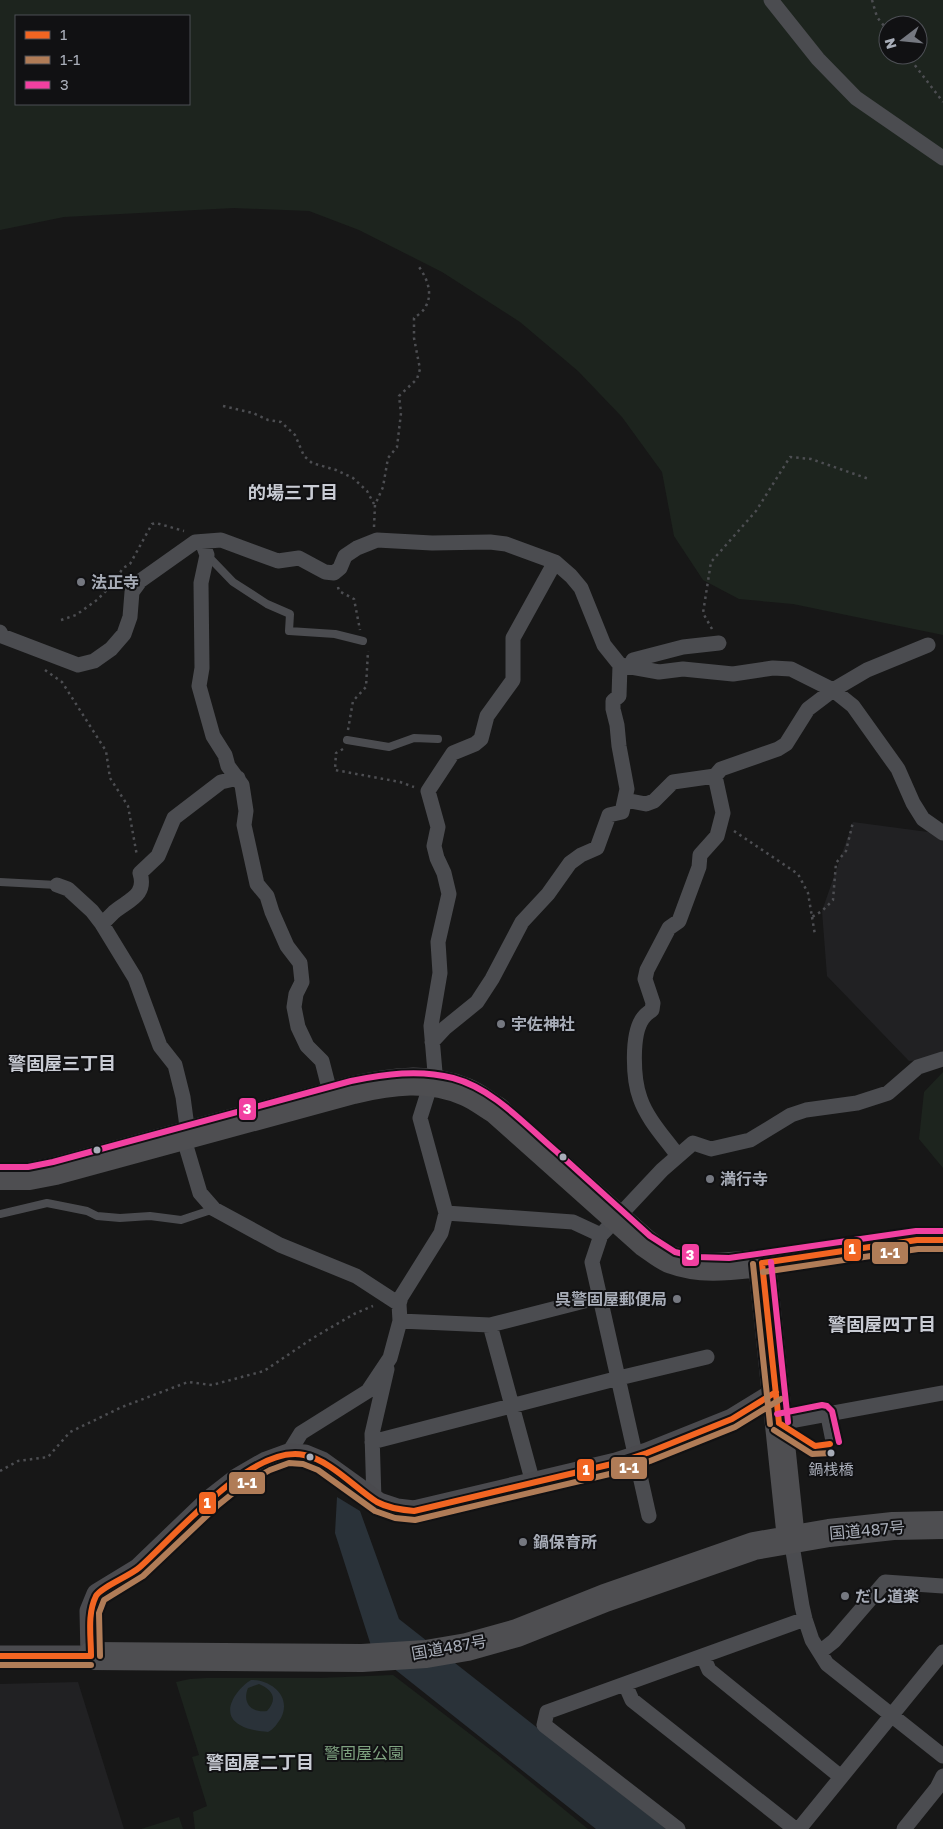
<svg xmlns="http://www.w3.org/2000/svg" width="943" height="1829" viewBox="0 0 943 1829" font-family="'Golos Text','Noto Sans JP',sans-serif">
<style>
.built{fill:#212123}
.green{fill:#1d241e;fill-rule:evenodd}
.water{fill:#2a3239;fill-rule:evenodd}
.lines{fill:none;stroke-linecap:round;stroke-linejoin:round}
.path{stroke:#4d4e52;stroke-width:2.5;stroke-dasharray:2.5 4;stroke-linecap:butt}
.lane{stroke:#4b4c50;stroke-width:8}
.street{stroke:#4b4c50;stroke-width:15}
.secondary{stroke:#4a4a4e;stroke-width:21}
.highway{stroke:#4e4e51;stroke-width:28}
.bus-1-casing{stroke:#111113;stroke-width:10}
.bus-2-casing{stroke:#111113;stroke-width:10}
.bus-3-casing{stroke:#111113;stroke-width:10}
.bus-1{stroke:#f26522;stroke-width:6}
.bus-2{stroke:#b07c57;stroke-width:6}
.bus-3{stroke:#f240a1;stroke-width:6}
.poi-dot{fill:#757880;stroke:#111113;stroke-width:2}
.bus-dot{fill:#a8adb8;stroke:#111113;stroke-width:2}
.labels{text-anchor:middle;stroke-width:4;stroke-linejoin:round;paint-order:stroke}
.bus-label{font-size:15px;fill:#a8adb8;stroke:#111113}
.poi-label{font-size:16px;font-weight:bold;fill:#a8adb8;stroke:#111113;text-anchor:start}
.street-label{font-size:16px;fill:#a8adb8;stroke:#111113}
.park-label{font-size:16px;fill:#7fa381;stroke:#111113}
.neighbourhood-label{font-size:18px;font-weight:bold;fill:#c9ccd4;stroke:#111113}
.line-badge{stroke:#111113;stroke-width:2}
.badge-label{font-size:14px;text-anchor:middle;font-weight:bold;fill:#fff}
</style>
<rect width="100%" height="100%" fill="#171717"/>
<path class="built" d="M853,822L943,834V1059L909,1061L827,976L822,911Z
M78,1682L124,1829H0V1684Z"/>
<path class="green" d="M0,0H943V635L793,604L739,599L703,580L674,536L662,472L622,417L578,371L520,322L442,272L359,230L309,211L234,208L64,217L0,230ZM16,16H189V104H16ZM888,25H918V55H888Z
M943,1072V1168L919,1139L924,1092Z
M393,1675L500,1757L588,1829H195L193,1812L207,1806L192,1757L199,1755L176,1682L190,1679L206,1678H320Z
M179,1817L183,1829H141Z"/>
<path class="water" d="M337,1497L360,1511L399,1619L666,1829H596L373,1652L335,1533Z
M251,1680C271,1680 292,1696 281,1718C277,1724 274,1729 268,1732C259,1731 248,1730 240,1725C219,1714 236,1689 251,1680ZM259,1684C273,1690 278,1699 267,1711C251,1713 242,1703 248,1688Z"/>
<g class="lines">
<path class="path" d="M872,0L877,17L888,31
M907,55L943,102
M223,406L253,413L268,420L281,422L295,435L304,456L312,463L336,470L353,478L367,491L374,504
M374,527L375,505L383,487L388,458L397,447L401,413L399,396L417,379L420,369L414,338V318C418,315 424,311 426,306C433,293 427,278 419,267
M338,587L339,591L354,599L360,630
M61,620L76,615L97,600L111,586L123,568L130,564L152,524L156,523L184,531
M712,629L703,613L711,562L756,511L790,457L811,459L869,479
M45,670L62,682L106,751L110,778L128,806L137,856
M348,730L353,701L366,687L368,651
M343,749L336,753L335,770L400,782L414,787
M734,831L798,874L808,893L812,917L822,911L833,900L836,863L846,851L853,822
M812,917L815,935
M0,1471L18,1461L48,1457L70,1432L122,1407L188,1382L212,1385L264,1371L313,1338L354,1314L373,1306"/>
<path class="lane" d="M207,555L233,582L267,604L290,614L289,631L335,634L363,641
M347,740L389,747L414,738L438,739
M0,882L57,885
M0,1214L47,1203L87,1211L97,1216L120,1218L150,1216L181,1220L214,1209
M785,1427L815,1446L830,1444L824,1414"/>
<path class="street" d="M771,0L818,59L856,98L943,158
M202,542L207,555L201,583L202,668L199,686L213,736L225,755L228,766L242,785L246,811L244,825L257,884L267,896L272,912L287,946L300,963L302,982L296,994L294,1007L298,1027L307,1046L322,1061L331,1096
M0,632L2,636L78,665L94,661L111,649L124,634L130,617L132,592L140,581L195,542L221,540L278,561L299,558L325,572L334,573L340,568L345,556L357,548L377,540L432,543L490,542L506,544L555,562L571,576L581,588L604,645L620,665L659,672L683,669L733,674L773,668L791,669L833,690L853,706L898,769L913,803L923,819L943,833
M633,660L683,647L719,643
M625,800L646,804L654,801L673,782L715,776
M57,885L68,889L92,911L102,924L135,978L160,1046L175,1065L183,1097L188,1134
M102,924C106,920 110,916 114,912C128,900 147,896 140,873L158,856L174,818L221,782L238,778
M432,1042L445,1028L477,1002L492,979L522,922L548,894L570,863L581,855L597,848L609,815L622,812L627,789L619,746L617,725L613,709V701L619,696L620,665
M436,1084L431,1026L440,973L438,942L449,894L444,873L437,858L434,846L438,827L428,791L453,753L475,744L481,739L487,716L513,680V638L555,562
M183,1136L200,1193L214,1209L280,1245L356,1276L399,1304
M678,1156C665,1138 647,1119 640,1098C633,1079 631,1034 643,1018C645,1015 649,1012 652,1010L653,1003L645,979L647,970L669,928L679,921L699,867L700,855L717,836L723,813L715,776L721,769L778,749L786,744L808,709L833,690L867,670L928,645
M446,1213L573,1222L601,1235
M400,1321L490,1325L600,1297
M490,1325L533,1483
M779,1423L943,1393
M372,1442L619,1378L707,1357
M288,1454L301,1433L368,1391L390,1358L400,1321L399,1304L401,1297L441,1233L446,1213L420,1118L431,1083
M374,1500L372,1434L387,1369
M649,1516L592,1262L601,1235L662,1170L693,1143L711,1149L750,1140L791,1115L806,1110L857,1103L888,1093L918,1067L943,1059
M791,1539L802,1606L805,1619L812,1640L827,1664L943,1756
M820,1652L834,1641L885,1582L943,1586
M703,1656L709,1670L841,1777
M625,1684L632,1700L795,1829
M678,1829L544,1725L547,1712L805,1619
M799,1829L943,1652
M904,1829L937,1788L943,1776"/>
<path class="secondary" d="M762,1263L917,1240H943
M0,1656H91L90,1611L97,1594L138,1569L211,1499L238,1478L266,1462L288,1454L305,1455L322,1462L379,1503L397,1509L414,1511L616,1463L647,1453L732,1419L776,1392"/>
<path class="highway" d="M0,1176H29L55,1171L353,1090C392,1081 428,1076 466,1092C476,1096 486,1104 496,1110L645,1243C654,1249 663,1257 672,1260C701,1271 733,1266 762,1263L791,1539
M91,1656L362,1658L426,1654L467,1647L517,1633L605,1598L754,1546L829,1533L893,1526L943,1525"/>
<defs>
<path id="bus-1" d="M762,1263L917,1240H943
M762,1263L779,1423
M779,1423L815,1446L830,1444
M0,1656H91
M91,1656C91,1636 87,1614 96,1596C101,1587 130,1576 140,1567C176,1535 252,1444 304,1455C330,1460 355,1488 377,1502C388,1508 402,1510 414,1511L616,1463L647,1453L732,1419L776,1392"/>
<path id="bus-2" d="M753,1264L770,1424
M763,1272L918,1249H943
M774,1430L812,1454L831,1453
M100,1656L99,1613L104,1600L143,1576L217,1506L243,1485L270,1470L289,1463L303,1464L318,1470L375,1511L395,1518L415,1520L618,1472L650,1461L735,1427L781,1399
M0,1665H91"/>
<path id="bus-3" d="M0,1167H28L53,1162L351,1081C385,1074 419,1069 453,1078C494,1089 525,1125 557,1152C588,1180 619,1208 650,1236L675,1252L697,1257L729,1258L916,1231H943
M771,1262L788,1422
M777,1414L822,1405L827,1406L832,1411L839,1442"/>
</defs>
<use href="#bus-1" class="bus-1-casing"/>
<use href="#bus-2" class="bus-2-casing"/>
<use href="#bus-3" class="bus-3-casing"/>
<use href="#bus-1" class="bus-1"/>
<use href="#bus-2" class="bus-2"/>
<use href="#bus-3" class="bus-3"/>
</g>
<g class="poi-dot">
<circle cx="81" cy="582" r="5"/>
<circle cx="501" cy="1024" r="5"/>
<circle cx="710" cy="1179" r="5"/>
<circle cx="677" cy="1299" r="5"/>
<circle cx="523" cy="1542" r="5"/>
<circle cx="845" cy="1596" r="5"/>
</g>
<g class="bus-dot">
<circle cx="97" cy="1150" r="4.5"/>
<circle cx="563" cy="1157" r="4.5"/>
<circle cx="831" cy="1453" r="4.5"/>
<circle cx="310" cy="1457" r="4.5"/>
</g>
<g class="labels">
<g class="bus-label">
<text x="831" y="1475">鍋桟橋</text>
</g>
<g class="poi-label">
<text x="91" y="588">法正寺</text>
<text x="511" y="1030">宇佐神社</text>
<text x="720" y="1185">満行寺</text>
<text x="667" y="1305" text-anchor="end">呉警固屋郵便局</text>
<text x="533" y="1548">鍋保育所</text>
<text x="855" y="1602">だし道楽</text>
</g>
<g class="street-label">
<text transform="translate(867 1530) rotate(-5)" y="6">国道487号</text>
<text transform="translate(449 1647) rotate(-10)" y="6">国道487号</text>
</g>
<g class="park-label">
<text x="364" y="1759">警固屋公園</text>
</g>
<g class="neighbourhood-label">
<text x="293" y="499">的場三丁目</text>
<text x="62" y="1070">警固屋三丁目</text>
<text x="882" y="1331">警固屋四丁目</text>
<text x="260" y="1769">警固屋二丁目</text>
</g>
</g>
<g class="line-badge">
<rect x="238" y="1097" width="19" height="24" rx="5" fill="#f240a1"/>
<rect x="843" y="1238" width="19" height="24" rx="5" fill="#f26522"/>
<rect x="871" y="1241" width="38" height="24" rx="5" fill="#b07c57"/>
<rect x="681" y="1243" width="19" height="24" rx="5" fill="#f240a1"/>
<rect x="610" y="1456" width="38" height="24" rx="5" fill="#b07c57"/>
<rect x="576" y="1458" width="19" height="24" rx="5" fill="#f26522"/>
<rect x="228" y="1471" width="38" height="24" rx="5" fill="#b07c57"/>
<rect x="198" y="1491" width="19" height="24" rx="5" fill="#f26522"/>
</g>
<g class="badge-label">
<text x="247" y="1114">3</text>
<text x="852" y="1254">1</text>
<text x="890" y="1258">1-1</text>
<text x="690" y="1260">3</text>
<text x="629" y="1473">1-1</text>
<text x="586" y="1475">1</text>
<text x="247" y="1488">1-1</text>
<text x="207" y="1508">1</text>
</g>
<rect x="15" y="15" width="175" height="90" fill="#111113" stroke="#4d4f55"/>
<rect x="25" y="31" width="25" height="8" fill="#f26522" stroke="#4d4f55"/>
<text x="60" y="40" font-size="15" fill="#a8adb8">1</text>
<rect x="25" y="56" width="25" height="8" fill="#b07c57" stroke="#4d4f55"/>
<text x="60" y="65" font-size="15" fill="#a8adb8">1-1</text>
<rect x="25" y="81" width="25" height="8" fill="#f240a1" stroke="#4d4f55"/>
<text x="60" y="90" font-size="15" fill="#a8adb8">3</text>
<g transform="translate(903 40) rotate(254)"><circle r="24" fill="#111113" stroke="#4d4f55"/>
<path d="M0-4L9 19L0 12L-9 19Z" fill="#757880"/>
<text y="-8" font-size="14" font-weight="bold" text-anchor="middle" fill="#a8adb8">N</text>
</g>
</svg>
